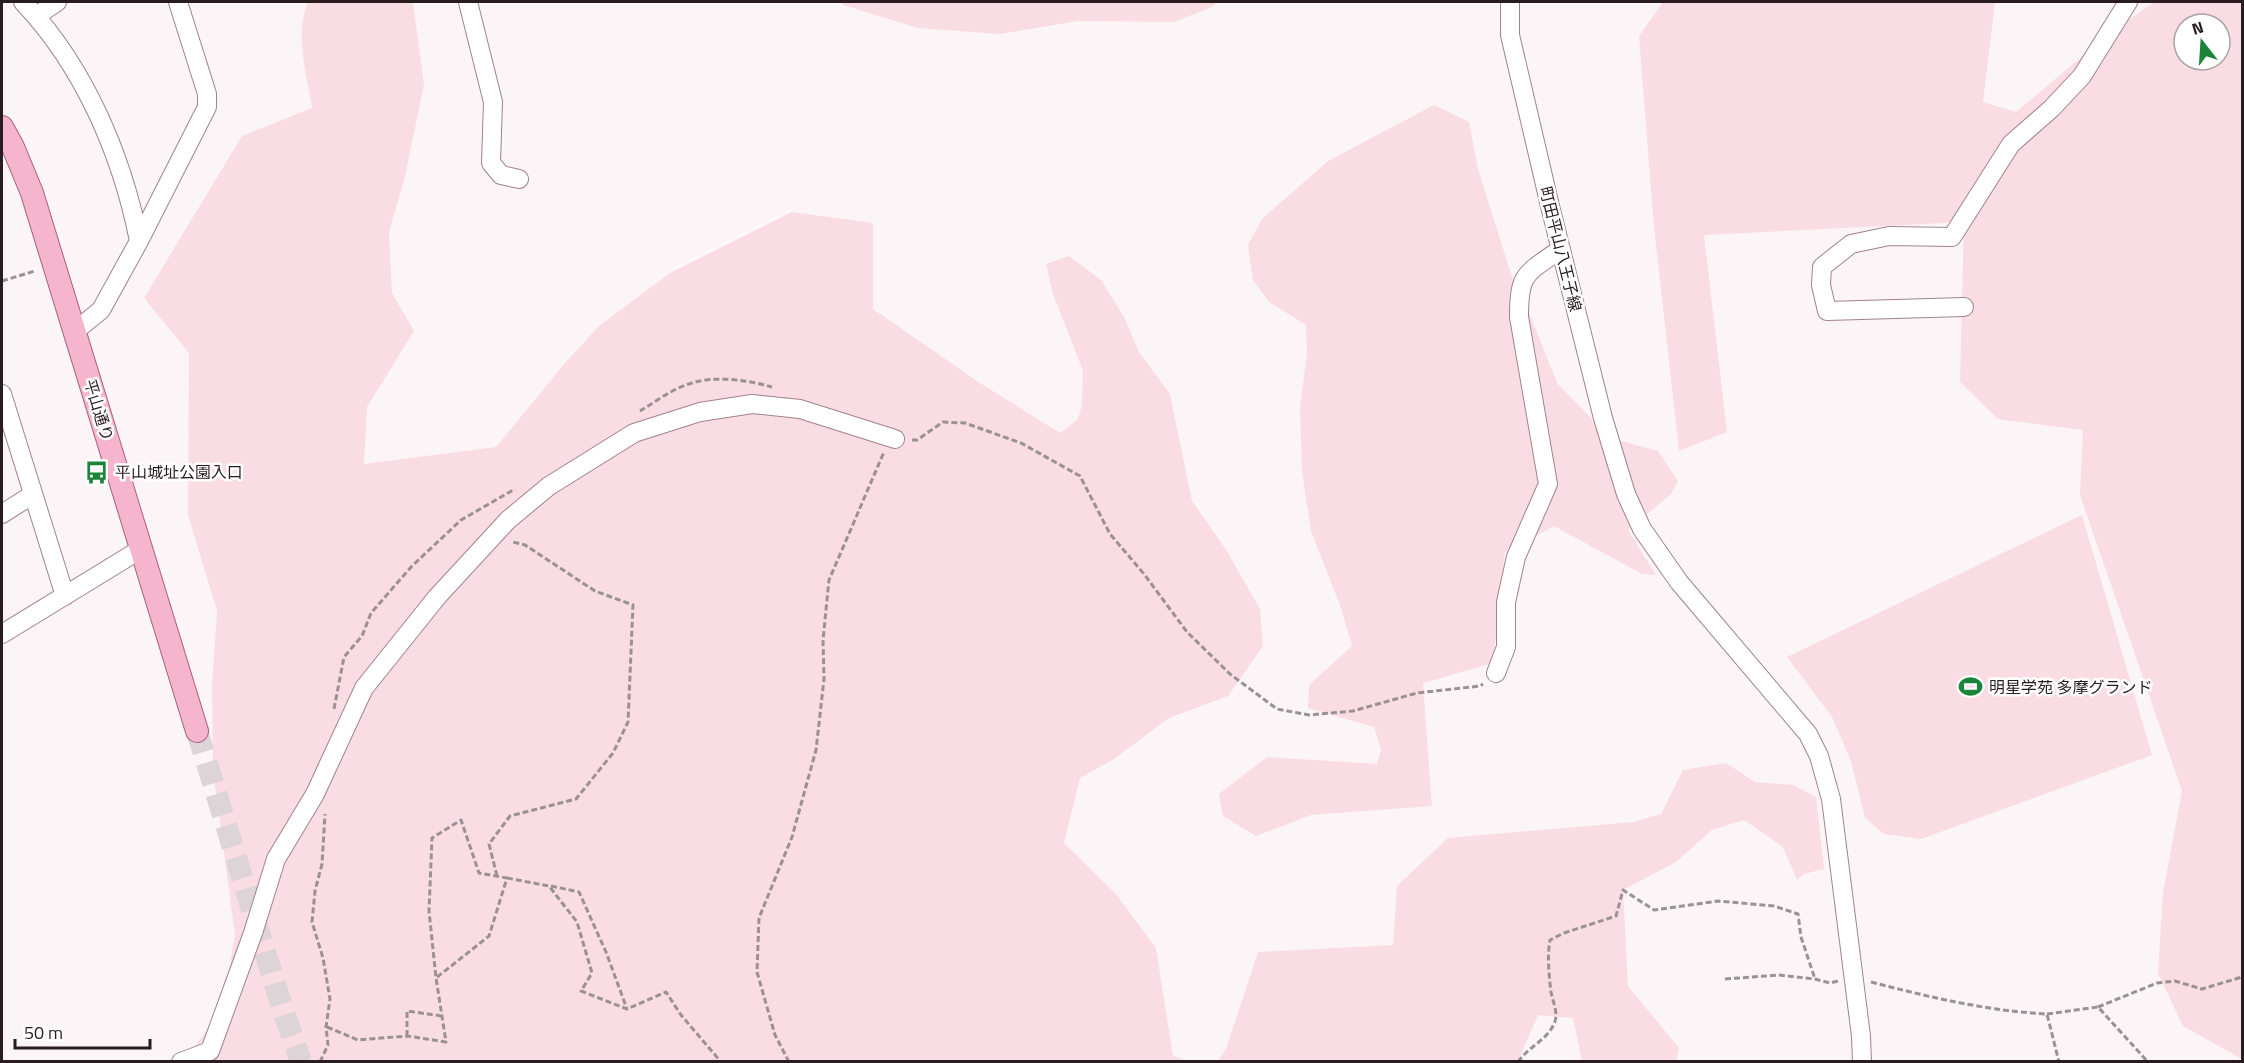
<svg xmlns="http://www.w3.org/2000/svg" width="2244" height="1063" viewBox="0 0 2244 1063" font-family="'Titillium Web','Noto Sans JP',sans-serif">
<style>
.green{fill:#f9dce4;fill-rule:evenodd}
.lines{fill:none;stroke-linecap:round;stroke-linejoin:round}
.major-tunnel{stroke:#dcd4d7;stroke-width:22;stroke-dasharray:22 11;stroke-linecap:butt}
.minor-casing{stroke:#a2828c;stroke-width:20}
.major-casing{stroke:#a9607a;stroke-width:24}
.path{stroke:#9a9194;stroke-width:3;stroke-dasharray:6 3;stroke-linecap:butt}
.minor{stroke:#fff;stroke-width:18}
.major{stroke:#f5b6cd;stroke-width:22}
.labels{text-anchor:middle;stroke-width:5;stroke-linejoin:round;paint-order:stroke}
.street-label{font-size:16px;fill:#281c20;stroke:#fff}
.poi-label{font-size:16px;fill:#281c20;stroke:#fff;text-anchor:start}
</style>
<rect width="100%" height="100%" fill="#fcf5f7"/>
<path class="green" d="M308,2H413L424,85L405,176L389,232L392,293L414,331L367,407L364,464L496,447L565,363L599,326L670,273L792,212L873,223V309L980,383L1060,433L1078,419L1082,405L1083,371L1053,294L1046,264L1069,256L1101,280L1124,317L1139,352L1170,394L1192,501L1225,548L1260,609L1263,646L1228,696L1169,718L1114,759L1080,778L1064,843L1116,894L1156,948L1173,1056L1188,1061H183L222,1011L235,935L213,771L212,686L217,611L188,515L189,353L144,298L242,136L312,108C307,75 294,34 308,2Z
M842,2H1217L1212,7L1174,22L1079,21L1000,34L918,28L843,5Z
M1663,2H1995L1983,102L2016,112L2109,34L2154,2H2242V1059L2183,1026L2158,973L2163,893L2182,791L2080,495L2083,430L1998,419L1960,382L1964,222L1704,235L1727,432L1679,451L1654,228L1639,36ZM2184,24H2220V60H2184Z
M1434,105L1469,122L1478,169L1511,274L1531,317L1557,383L1591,418L1600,435L1658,451L1678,481L1671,494L1628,530L1656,575L1642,574L1554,526L1505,552L1493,663L1423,683L1432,806L1311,815L1256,836L1223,816L1219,794L1267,757L1377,764L1381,750L1374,727L1308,708L1309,685L1352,646L1341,608L1311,531L1302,472L1300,408L1307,353L1306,325L1269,302L1253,280L1248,245L1262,219L1328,161Z
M2082,515L2152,755L1921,839L1884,834L1865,818L1851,761L1832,717L1787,657Z
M1726,763L1755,782L1793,785L1816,797L1824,869L1804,874L1797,880L1783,847L1744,820L1712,830L1676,862L1623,890L1628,986L1679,1048L1676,1061H1582L1573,1018L1538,1015L1518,1061H1218L1226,1049L1258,952L1393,945L1397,886L1448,838L1634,822L1661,814L1683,770Z"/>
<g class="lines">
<path class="major-tunnel" d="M197,731L283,1010L301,1062"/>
<defs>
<path id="minor" d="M23,2C84,66 122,155 139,241
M468,2L493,102L491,163L501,175L519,179
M1510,2V35L1550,206L1603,418L1626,494L1642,529L1679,582L1808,734L1819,756L1831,799L1861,1036L1862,1062
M36,16L57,2
M1964,307L1827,311L1821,285L1822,267L1851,244L1889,236L1952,237L2011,144L2051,109L2082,76L2128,2
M74,332L101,310L139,241L207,107V94L178,2
M2,394L65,596
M2,514L32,495
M2,634L141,549
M1496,673L1506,647V602L1516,557L1548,484L1519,317C1519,272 1526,274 1561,249
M181,1062L210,1051L253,933L276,859L315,794L364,688L437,597L508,520L549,486L634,433L700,412L752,404L800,409L895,439"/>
<path id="major" d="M2,127L13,147L32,193L197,731"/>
</defs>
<use href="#minor" class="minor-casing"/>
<use href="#major" class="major-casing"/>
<path class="path" d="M2,281L35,271
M640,411C655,402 672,389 689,384C714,375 747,380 772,387
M912,440H917L943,422L965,423L1021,443L1080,476L1110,534L1144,574L1187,632L1230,674L1277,709L1309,715L1353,711L1417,693L1480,686L1483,684
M334,709L344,657L362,636L371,613L412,566L461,520L515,489
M497,876L489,844L510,816L576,799L613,753L628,722L633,605L595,591L525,545L513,542
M507,878L549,886L577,922L592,973L581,991L627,1009L666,992L681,1015L721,1062
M551,886L579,892L606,952L627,1009
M1725,979L1779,975L1815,979L1830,983L1838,981
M1871,982C1929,997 1987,1011 2047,1014L2059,1062
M2098,1007L2157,983L2175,981L2202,989L2242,977
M2047,1014L2098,1007L2148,1062
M327,1027L358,1040L407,1036L446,1042L436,978L429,911L432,838L461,820L479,873L507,878L489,936L436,978
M407,1036V1011L442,1016
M320,1062L328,1045L326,1027L330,999L323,958L312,922L315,891L322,864L325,814
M789,1062L775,1035L757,972L759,918L792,837L816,750L824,679L823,640L829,580L884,452
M1518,1062C1528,1047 1546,1041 1554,1024C1559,1013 1553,1003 1551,992C1549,976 1547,956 1550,940L1564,933L1616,916L1623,890L1654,910L1718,901L1774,906L1798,914L1801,937L1815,979"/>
<use href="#minor" class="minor"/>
<use href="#major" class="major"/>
</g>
<defs>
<symbol id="bus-bare" viewBox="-9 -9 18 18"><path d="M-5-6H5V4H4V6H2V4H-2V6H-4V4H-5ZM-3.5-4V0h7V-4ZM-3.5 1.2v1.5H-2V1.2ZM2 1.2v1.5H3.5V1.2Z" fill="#1b8439" stroke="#fff" stroke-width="2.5" paint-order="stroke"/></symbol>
<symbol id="stadium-bare" viewBox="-9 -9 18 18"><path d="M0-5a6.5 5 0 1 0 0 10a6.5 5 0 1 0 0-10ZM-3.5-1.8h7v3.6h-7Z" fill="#1b8439" stroke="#fff" stroke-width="2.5" paint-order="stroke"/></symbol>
</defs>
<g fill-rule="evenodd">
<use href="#bus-bare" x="80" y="456" width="33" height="33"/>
<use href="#stadium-bare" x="1954" y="670" width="33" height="33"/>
</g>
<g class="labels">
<g class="street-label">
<text transform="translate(1561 249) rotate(76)" y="6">町田平山八王子線</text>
<text transform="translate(99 410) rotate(73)" y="6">平山通り</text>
</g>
<g class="poi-label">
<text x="115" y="478">平山城址公園入口</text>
<text x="1989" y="693">明星学苑 多摩グランド</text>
</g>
</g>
<rect width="2244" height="1063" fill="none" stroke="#281c20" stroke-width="6"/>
<g transform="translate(2202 42) rotate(343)"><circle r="28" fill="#ffffff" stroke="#a9a4a6" stroke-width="1.5"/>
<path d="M0-4.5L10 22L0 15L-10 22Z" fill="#1b8439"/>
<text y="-9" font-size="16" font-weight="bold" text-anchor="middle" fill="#281c20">N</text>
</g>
<path d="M15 1039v9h135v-9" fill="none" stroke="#281c20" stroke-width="3"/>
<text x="24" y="1039" font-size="18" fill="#281c20" stroke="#ffffff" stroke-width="4.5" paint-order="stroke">50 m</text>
</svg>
